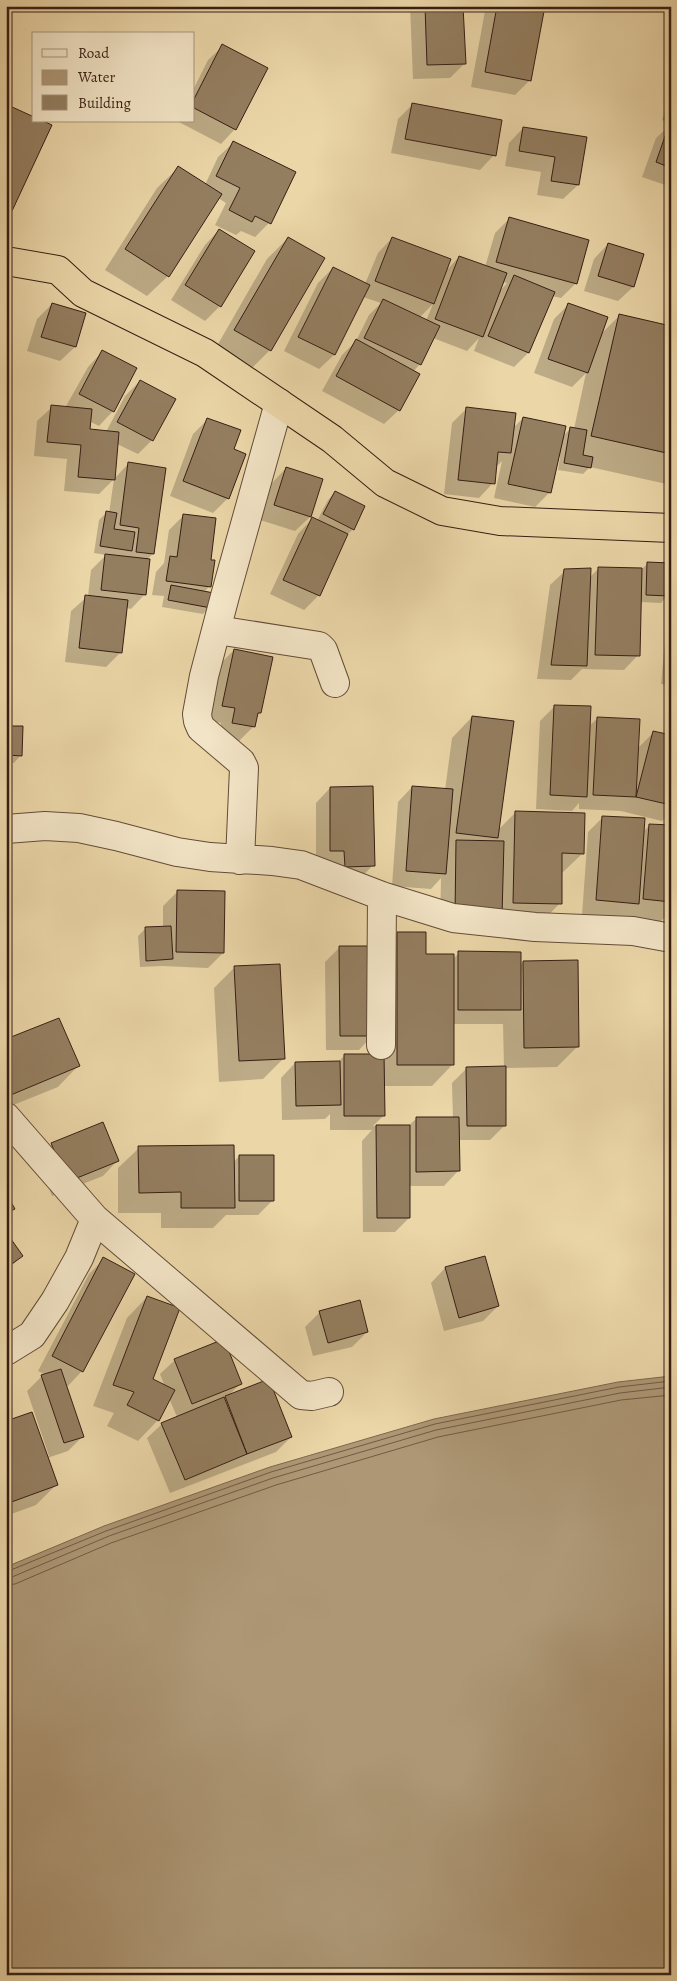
<svg xmlns="http://www.w3.org/2000/svg" width="677" height="1981" viewBox="0 0 677 1981" font-family="Alegreya,serif">
<style>
.water{fill:#ad9775;stroke:#7d674e}
.shadow{fill:#0003;fill-rule:evenodd}
.lines{fill:none;stroke-linecap:round;stroke-linejoin:round}
.shore{stroke:#725a44;stroke-width:1}
.building{fill:#947e60;stroke:#361e13}
.minor-casing{stroke:#634c38;stroke-width:30}
.trunk-casing{stroke:#361e13;stroke-width:30}
.minor{stroke:#f2e4c6;stroke-width:28}
.trunk{stroke:#ebd6a8;stroke-width:28}
</style>
<rect width="100%" height="100%" fill="#ebd6a8"/>
<filter id="stains"><feTurbulence type="fractalNoise" baseFrequency=".004" numOctaves="4"/><feColorMatrix values="0 0 0 0 .2 0 0 0 0 .09 0 0 0 0 .02 0 0 0 .5 -.17"/></filter>
<radialGradient id="worn" r=".72"><stop offset=".6" stop-color="#630" stop-opacity="0"/><stop offset="1" stop-color="#630" stop-opacity=".3"/></radialGradient>
<path class="water" d="M671,1376V1975H6V1567L104,1526L270,1467L434,1419L618,1382Z"/>
<path class="shadow" d="M410,6H462L465,63L450,78L413,79Z
M490,6H543L530,80L515,95L471,87L485,11Z
M223,46L235,129L221,144L177,121H194V88L208,60Z
M671,97L669,104H671V123L662,120Z
M412,105L494,155L480,170L391,153L398,119Z
M10,107L34,121L50,126L11,211L6,215V112Z
M671,124V187L642,177L656,138Z
M523,128L586,138L578,185L563,199L537,195L541,172L505,166L509,143Z
M233,143L269,223L255,237L241,231L236,235L215,225L226,203L218,198L168,276L147,296L105,270L157,188L178,168L205,185L218,157Z
M509,219L575,284L561,298L552,296L528,353L514,367L474,351L479,338L467,351L433,338L420,364L413,372L399,410L384,424L322,391L342,355L356,341L369,315L381,303L363,297L334,355L319,369L284,351L318,283L333,268L365,284L378,253L392,238L445,272L459,257L485,267L495,233ZM502,282L507,283L499,292ZM433,304L426,321L419,318Z
M219,230L253,251L220,306L205,321L171,300L205,245Z
M288,238L270,350L249,371L214,351L267,259Z
M608,244L633,287L618,301L584,291L594,259Z
M52,304L75,347L60,361L27,351L37,319Z
M569,304L601,334L619,316L671,327V485L590,467L583,474L558,470L560,457L558,456L550,492L535,507L494,498L502,461L495,468L493,483L479,498L444,494L452,423L466,409L513,428L523,418L562,437L571,428L574,429L586,373L572,387L534,373L554,319Z
M102,352L113,411L99,426L89,421L88,430L106,432L125,396L140,381L152,440L138,454L117,444L114,479L128,464L153,554L146,560L145,594L131,609L126,608L121,652L106,667L65,662L71,611L88,596L91,570L106,555L94,553L99,520L106,513H109L114,479L99,494L64,491L67,459L34,456L37,421L52,407L65,408L88,367Z
M208,419L232,450L228,498L213,513L170,496L193,434Z
M286,468L322,480L310,517L295,531L260,520L272,483Z
M335,492L353,529L346,536L319,595L304,610L270,594L298,534L312,519L317,521L328,500Z
M184,515L209,561L210,586L204,592L210,607L203,614L162,607L164,596L152,595L156,572L164,563L169,530Z
M647,564L668,595L661,603L640,602L638,655L624,670L582,669L571,680L537,679L550,585L565,571L590,577L598,569L641,570Z
M671,616V686L661,684L667,620Z
M234,650L260,712L255,717L253,727L239,741L218,737L221,723L208,720L219,665Z
M555,706L589,726L598,718L637,749L654,732L671,737V812L662,821L621,811L579,809V803L572,811L536,809L540,721Z
M472,717L498,830L515,813L583,853L561,874L560,903L540,924L486,930L440,929L441,878L431,889L392,886L398,802L412,787L445,790L452,738Z
M9,727L21,755L14,763L6,762V730Z
M330,788L373,865L359,880L316,865V803Z
M671,815V911L659,923L623,918L582,915L588,832L603,817L643,832L650,825L669,827Z
M178,891L223,953L208,968L162,966L140,967L138,936L145,929L163,928V906Z
M398,933L425,955L453,959L459,953L519,966L523,962L577,1047L557,1067L505,1068V1125L490,1140H458V1171L444,1186H409V1218L395,1232H363L362,1141L372,1130H330V1114L325,1119L282,1120L281,1078L295,1063L338,1062L344,1056H377V954ZM452,1024H503L504,1068H467L452,1083L453,1119H416L408,1126H373L384,1115L383,1086H432L452,1065Z
M339,948L373,1035L359,1050H326L325,962Z
M235,967L284,1058L263,1079L219,1082L214,988Z
M6,1041L78,1066L58,1087L6,1108Z
M52,1144L117,1161L103,1176L52,1196L37,1159Z
M139,1148L233,1163L239,1156L273,1200L258,1215H226L213,1228H161V1213H118V1168Z
M6,1235L22,1256L6,1271Z
M104,1259L82,1371L68,1386L66,1385L83,1436L68,1451L47,1458L57,1484L36,1505L6,1516V1422L47,1457L49,1456L27,1391L42,1376L46,1375L38,1371L89,1274Z
M445,1268L498,1306L483,1321L444,1331L431,1283Z
M147,1297L151,1380L165,1387L160,1374L175,1360L240,1384L229,1395L291,1437L276,1452L170,1493L147,1438L162,1424L177,1417L169,1398L158,1420L138,1441L107,1426L114,1413L93,1406L127,1318Z
M320,1312L367,1332L352,1347L313,1356L305,1327Z"/>
<g class="lines">
<path class="shore" d="M6,1572L106,1531L271,1472L435,1424L619,1387L671,1381
M6,1578L12,1577L109,1536L273,1478L436,1430L620,1393L671,1387
M6,1585L15,1584L111,1543L276,1485L438,1437L621,1400L671,1395"/>
</g>
<path class="building" d="M425,6H463L466,64L427,65Z
M497,6H545L531,81L485,72Z
M222,44L268,68L236,130L194,108V99Z
M412,103L502,120L496,156L405,139Z
M10,106L34,117V121H43L52,125L12,211L6,209V114Z
M670,122H671V168L656,162Z
M523,127L587,137L579,185L551,181L555,157L519,151Z
M233,141L296,172L271,224L255,216L252,222L229,210L240,188L216,176Z
M178,166L222,194L169,277L125,249Z
M509,217L589,240L577,284L496,262Z
M219,229L255,251L221,307L185,285Z
M288,237L325,258L271,351L234,330Z
M392,237L451,259L434,304L375,281Z
M608,243L644,254L634,287L598,276Z
M459,256L507,273L483,337L435,319Z
M333,267L370,285L335,355L298,337Z
M514,275L555,292L529,353L488,336Z
M383,299L440,326L421,365L364,338Z
M52,303L86,313L76,347L41,337Z
M568,303L608,317L588,373L548,359Z
M619,314L671,326V454L591,436Z
M356,339L420,374L400,411L336,376Z
M102,350L137,368L114,412L79,394Z
M140,380L176,399L153,441L117,422Z
M51,405L92,409L90,429L119,432L115,480L78,477L81,445L47,442Z
M466,407L516,413L511,453L498,452L495,484L458,480Z
M523,417L566,426L551,493L508,484Z
M207,418L241,430L234,449L246,454L229,499L183,481Z
M570,427L587,430L583,455L593,457L591,468L564,463Z
M128,462L166,468L154,554L136,552L139,528L120,525Z
M286,467L323,479L311,517L274,505Z
M335,491L365,506L354,530L323,514Z
M106,511L117,513L114,529L135,532L132,551L100,546Z
M183,514L216,518L211,560H215L211,587L166,581L170,556L177,557Z
M312,517L348,534L320,596L283,580Z
M105,554L150,559L146,595L101,590Z
M647,562L670,563L669,596L646,595Z
M598,567L642,568L640,656L595,655Z
M591,568L587,666L551,665L564,569Z
M171,585L214,593L211,608L168,600Z
M85,595L128,600L122,653L79,648Z
M234,649L273,657L261,713H258L255,727L232,723L235,708L222,706Z
M554,705L591,706L587,797L550,795Z
M472,716L514,721L498,838L456,833Z
M597,717L640,719L636,797L593,795Z
M9,726H23L22,756L7,755Z
M653,731L671,735V805L636,797Z
M373,786L375,866L345,867L344,851H330V787Z
M412,786L453,789L446,874L406,871Z
M515,811L585,813L584,854L562,853V904L513,903Z
M602,816L645,818L639,904L596,900Z
M649,824L671,825V902L643,899Z
M456,840L504,841L502,916L455,915Z
M177,890L225,891L224,953L176,952Z
M171,926L173,959L146,961L145,927Z
M397,932H426V954H454V1065H397Z
M339,946H374L375,1036H340Z
M458,951L521,952V1010H458Z
M578,960L579,1047L524,1048L523,961Z
M280,964L285,1059L239,1061L234,966Z
M59,1018L80,1066L6,1097V1039Z
M344,1054H384L385,1116H344Z
M340,1061L341,1105L296,1106L295,1062Z
M506,1066V1126H467L466,1067Z
M416,1117H459L460,1171L416,1172Z
M103,1122L119,1161L67,1182L51,1143Z
M376,1125H410V1218H377Z
M234,1145L235,1208H181V1192L139,1193L138,1146Z
M239,1155H274V1201H239Z
M6,1193L15,1209L6,1213Z
M6,1232L23,1256L6,1268Z
M485,1256L499,1306L459,1318L445,1267Z
M103,1257L135,1274L83,1372L52,1356Z
M147,1296L180,1308L153,1379L175,1390L159,1421L127,1405L134,1392L113,1385Z
M360,1300L368,1332L328,1343L319,1311Z
M224,1339L242,1384L192,1404L174,1359Z
M61,1369L84,1437L64,1443L41,1375Z
M269,1379L292,1437L247,1454L225,1396Z
M224,1397L247,1454L185,1480L161,1423Z
M32,1412L58,1485L6,1504V1421Z"/>
<g class="lines">
<defs>
<path id="minor" d="M217,630L319,646L323,650L335,683
M6,829L45,826L79,828L116,836L177,852L210,857L272,861L301,865L382,896L453,918L535,927L633,931L671,938
M240,860L244,768L241,762L201,728L198,721L197,714L204,676L225,596L279,403
M381,1045L382,896
M6,1117L95,1219L79,1258L55,1301L32,1335L6,1351
M95,1219L301,1395L312,1396L329,1392"/>
<path id="trunk" d="M6,261L58,270L83,293L205,353L332,439L385,483L442,511L500,521L671,528"/>
</defs>
<use href="#minor" class="minor-casing"/>
<use href="#trunk" class="trunk-casing"/>
<use href="#minor" class="minor"/>
<use href="#trunk" class="trunk"/>
</g>
<rect width="677" height="1981" fill="none" stroke="#ebd6a8" stroke-width="25"/>
<rect x="8" y="8" width="662" height="1966" fill="none" stroke="#361e13" stroke-width="2.5"/>
<rect x="12" y="12" width="652" height="1956" fill="none" stroke="#361e13"/>
<rect x="32" y="32" width="162" height="90" fill="#f2e4c6" stroke="#a7957e"/>
<rect x="42" y="49" width="25" height="8" fill="#f2e4c6" stroke="#a7957e"/>
<text x="78" y="58" font-size="15" fill="#361e13">Road</text>
<rect x="42" y="70" width="25" height="15" fill="#ad9775" stroke="#a7957e"/>
<text x="78" y="82" font-size="15" fill="#361e13">Water</text>
<rect x="42" y="95" width="25" height="15" fill="#947e60" stroke="#a7957e"/>
<text x="78" y="108" font-size="15" fill="#361e13">Building</text>
<rect width="100%" height="100%" filter="url(#stains)"/>
<rect width="100%" height="100%" fill="url(#worn)"/>
</svg>
